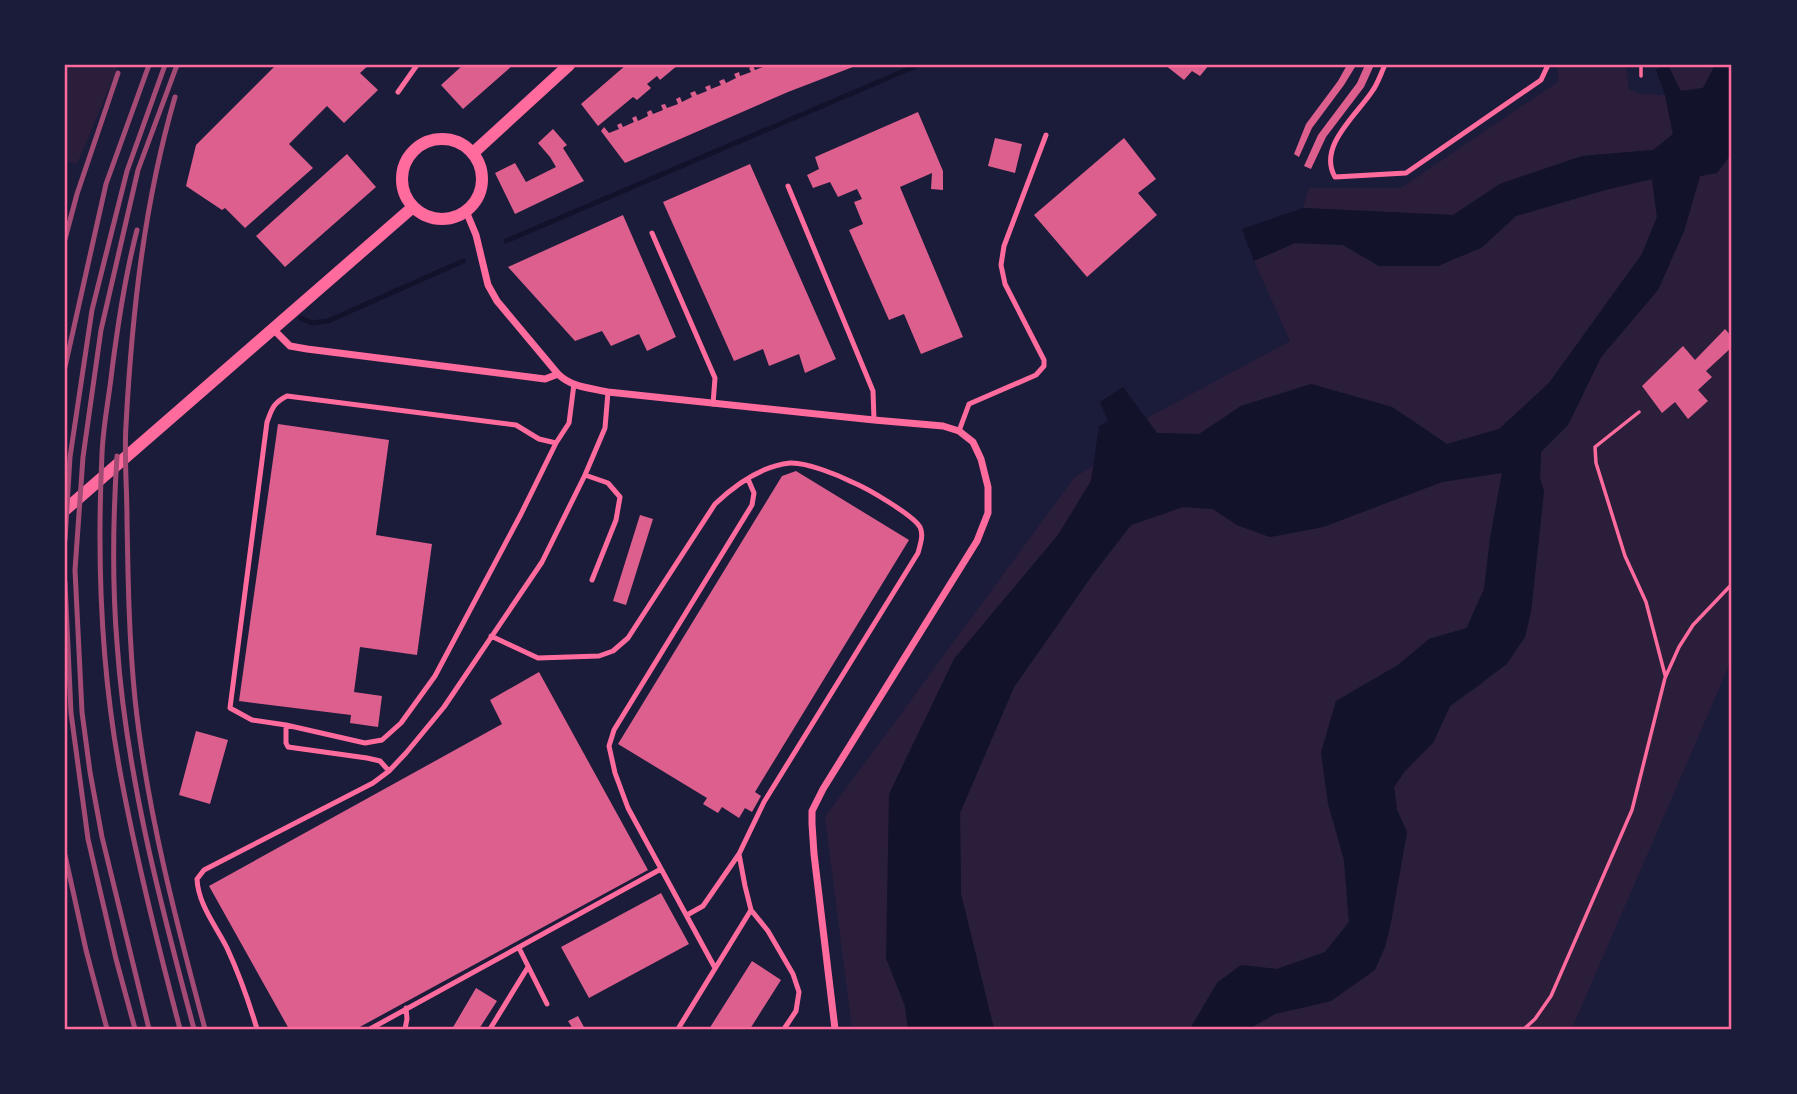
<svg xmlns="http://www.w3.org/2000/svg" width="1797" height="1094" viewBox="0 0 1797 1094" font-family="Poppins,sans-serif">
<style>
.green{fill:#2a1e3b}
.water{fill:#12122b}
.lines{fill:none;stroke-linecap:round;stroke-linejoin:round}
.stream{stroke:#12122b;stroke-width:5}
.building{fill:#dd5f8e}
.path{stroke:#ff6b9d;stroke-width:3.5}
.service{stroke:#ff6b9d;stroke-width:5}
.minor{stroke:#ff6b9d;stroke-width:7}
.tertiary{stroke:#ff6b9d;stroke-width:12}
.rail{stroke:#a44b75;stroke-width:5}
.neatline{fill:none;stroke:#ff6b9d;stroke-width:2.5}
</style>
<rect width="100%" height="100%" fill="#1b1b3a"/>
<path class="green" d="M65,65H119L77,164L65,161Z
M1557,65H1626L1629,89L1640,94L1665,95L1673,135L1653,150L1582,156L1500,184L1453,215L1303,208L1309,188H1401L1559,81Z
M1668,65H1715L1703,88L1680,91Z
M1732,153V659L1573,1026L1568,1029H1249L1275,1014L1331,1001L1385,947L1391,922L1407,832L1397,810L1394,787L1405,771L1433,743L1450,706L1483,683L1525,637L1531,611L1544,492L1540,478L1541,452L1568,425L1601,357L1658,290L1684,231L1700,176L1717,173Z
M1652,179L1657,217L1642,254L1549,383L1499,429L1447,444L1392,407L1311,384L1241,406L1199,435L1157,433L1147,418L1290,341L1254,261L1295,243L1343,245L1379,266L1481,248L1516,216L1605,190Z
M1094,465L1091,481L1058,535L954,659L886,958L905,1006L908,1029H852L825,817L1074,478Z
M1502,472L1490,539L1484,589L1466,628L1429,639L1398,665L1336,701L1321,753L1328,803L1344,860L1349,922L1325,952L1277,969L1241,965L1217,983L1190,1029H994L961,894L960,813L1014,687L1093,574L1131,525L1183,507L1213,509L1237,525L1270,537L1323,527L1442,482Z"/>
<path class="water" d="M1665,65H1668L1681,91L1703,88L1715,65H1732V153L1717,173L1700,176L1684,231L1658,290L1601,357L1568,425L1541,452L1540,478L1544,491L1531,611L1525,637L1507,664L1450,706L1433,743L1405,771L1394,787L1397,810L1407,832L1391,922L1385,947L1375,970L1331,1001L1275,1014L1249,1029H1190L1217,983L1241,965L1277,969L1325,952L1349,922L1344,860L1328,803L1321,753L1336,701L1398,665L1429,639L1467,628L1484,589L1490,539L1502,473L1442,482L1323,527L1270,537L1237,525L1213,509L1183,507L1131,525L1093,574L1014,687L960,813L961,894L994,1029H908L905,1006L886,958L889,794L954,659L1058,535L1091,481L1099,426L1108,421L1100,402L1123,387L1157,433L1199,434L1241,406L1311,384L1392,407L1447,444L1499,429L1549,383L1642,254L1657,217L1652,179L1605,190L1516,216L1481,248L1438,266H1379L1343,245L1295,243L1254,261L1242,229L1303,208L1453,215L1500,184L1582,156L1653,150L1673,134L1665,95L1656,70Z"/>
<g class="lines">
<path class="stream" d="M506,241L918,65
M301,318L312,323L328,321L463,261"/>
</g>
<path class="building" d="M276,65H369L360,73L378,90L344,123L327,106L289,144L313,168L245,228L225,208L222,210L186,186L196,145Z
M463,65H513L463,109L441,85Z
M626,65H678L660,80L657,76L647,84L651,88L637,100L633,97L598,126L581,104Z
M764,65H858L788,92L625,163L601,131L604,127L609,133L619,129L617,125L621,123L623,127L634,122L632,118L636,116L638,121L648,116L647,112L651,110L653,114L663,110L661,105L665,104L667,108L678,104L676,99L680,97L682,102L692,97L690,93L695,91L697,95L707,91L705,87L710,85L711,89L721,85L719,81L724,79L726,83L736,78L734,74L739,72L740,76L751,72L749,68L753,66L755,70L765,66Z
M1165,65H1209L1200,76L1192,71L1184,80Z
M1347,65L1355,67L1344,85L1312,128L1299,157L1294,154L1306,124L1338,81Z
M1365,65H1374L1364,87L1326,137L1311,169L1304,166L1318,135L1357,83Z
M918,112L943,171V190L931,189L932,173L900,187L963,337L921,354L904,314L889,320L849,230L863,224L854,202L862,199L857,189L838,197L830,182L813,188L807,175L819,169L815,157Z
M553,129L567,145L563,148L584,181L515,214L495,173L515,163L526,182L556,167L550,157L538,143Z
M995,138L1022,144L1015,173L988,166Z
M1124,138L1156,179L1138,193L1157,215L1087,277L1034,215Z
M347,154L376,187L285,267L256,236Z
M750,164L836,359L805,373L799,354L769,366L763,349L734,361L663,202Z
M623,215L676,337L647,351L639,334L611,346L602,331L575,341L508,267Z
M1725,329L1732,337V347L1706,371L1712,377L1698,390L1708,401L1688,419L1675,402L1662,413L1642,386L1683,346L1695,360Z
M278,424L389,440L376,535L432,544L417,655L360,647L354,692L382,696L378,727L350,723L351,715L239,701Z
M796,471L909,540L755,792L761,796L752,812L745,808L739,818L722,807L718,813L703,804L707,798L618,744L782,476Z
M640,515L653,519L626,605L613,601Z
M539,672L648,870L356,1029H289L209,886L502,724L490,700Z
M196,731L228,740L210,804L179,795Z
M661,893L689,944L589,998L561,947Z
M752,961L781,980L750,1029H709Z
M476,988L497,1001L479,1029H452Z
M578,1016L585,1029H573L568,1021Z"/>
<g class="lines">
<path class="path" d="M1641,65V76
M1639,412L1595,447L1596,463L1625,556L1646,602L1665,675
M1524,1029L1535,1019L1551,996L1632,810L1665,678L1679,647L1693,625L1732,584"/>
<path class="service" d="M1385,65C1381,73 1378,83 1373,90C1358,114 1317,146 1335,177L1406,173L1541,80L1548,65
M398,92L417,65
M788,186L873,391L874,420
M652,233L715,378L713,404
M959,431L969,404L1036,375L1044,366V360L1005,284L1001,265L1004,246L1046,135
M585,475L608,483L620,497L616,520L592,580
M491,636L538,658L599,656L613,651L628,638L715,504C735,485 762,466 790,463C806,462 838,475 852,482C867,488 913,515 920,527C924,535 920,545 918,553L764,802L739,854L703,906L687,915
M286,725L252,720L230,708L267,422C272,409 273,403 287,396L516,425L539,439L556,443
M389,771L380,761L367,758L288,747L286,743V725L365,743L382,740L401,723L435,676L521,514L556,443L569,423L574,384
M739,854L745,886L751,910L768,931L793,974L799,992L796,1011L784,1029
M519,948L547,1004
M715,968L628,808L615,773L609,746L614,730L752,505L754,493L748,479
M257,1029C249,1002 239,974 227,948C216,926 198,904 197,879L204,870L373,783L389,771L406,753L444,707L542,562L585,475L605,428L608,392
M370,1029L661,869
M405,1029L407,1019L406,1008
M490,1029L528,967
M678,1029L751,910"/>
<path class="minor" d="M466,211L476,235L488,285L497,301L558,374
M273,329L290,346L307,349L545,379L558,374C571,387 590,388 608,392L874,420L943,426L959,431L973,442L981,459L988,487V513L977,541L823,789L812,811V824L814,854L835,1029"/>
<path class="tertiary" d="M402 179a40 40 0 1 1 80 0a40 40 0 1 1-80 0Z
M473,153L569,65
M65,510L413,207"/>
<path class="rail" d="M175,97C144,203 132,314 126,425C124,456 127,488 127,520C128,580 129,639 135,699C147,811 176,921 205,1029
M137,230C125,276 118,323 112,370C109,398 103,426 102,454C97,557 101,665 119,766C135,855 157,942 180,1029
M65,239L77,194L118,73
M65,367L106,184L149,65
M117,456C113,518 112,581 117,643C126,774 160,902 194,1029
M65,540L70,457L92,310L127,171L165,65
M65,582L71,713L88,839L116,959L135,1029
M65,855L86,950L107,1029
M149,1029L102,837L90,772L82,712L75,570L83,457L101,330L138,170L177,65"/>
</g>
<rect width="1797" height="1094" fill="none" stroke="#1b1b3a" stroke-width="133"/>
<rect x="66" y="66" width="1664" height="962" class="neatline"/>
</svg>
